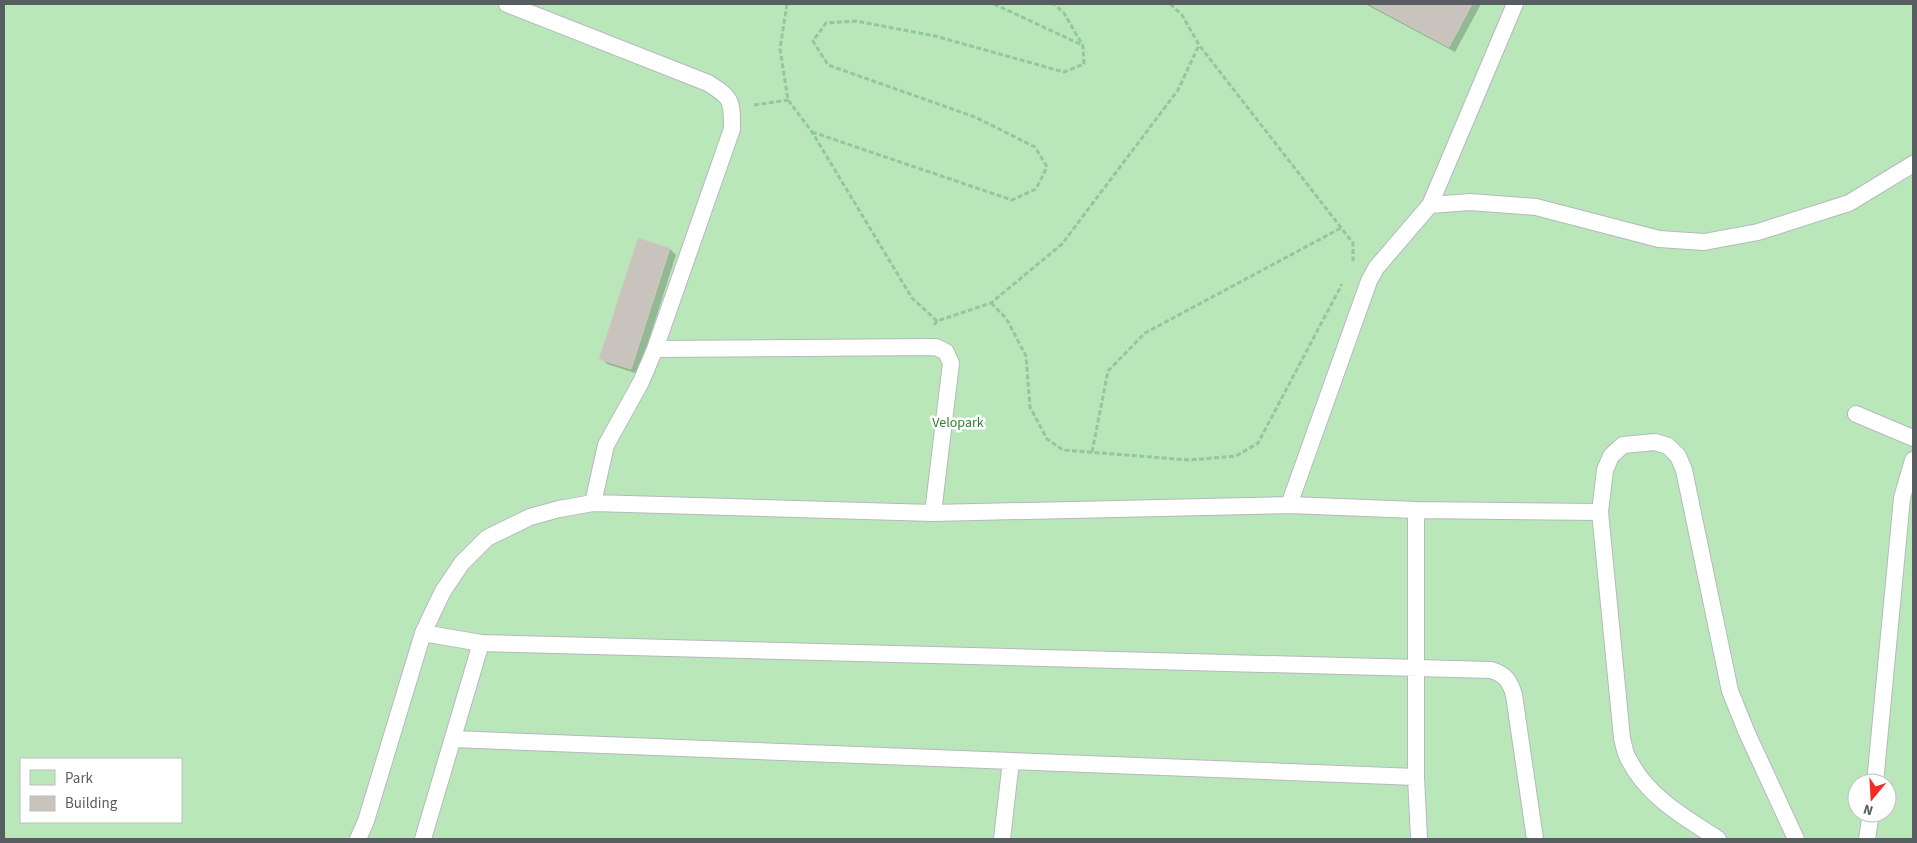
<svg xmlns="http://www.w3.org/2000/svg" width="1917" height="843" viewBox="0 0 1917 843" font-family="'Source Sans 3',sans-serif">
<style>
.green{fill:#bae7ba;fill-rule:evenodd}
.shadow{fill:#0003}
.building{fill:#c8c4bd;stroke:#d2cbbe}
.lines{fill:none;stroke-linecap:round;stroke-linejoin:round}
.lane-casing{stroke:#b5b8be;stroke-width:18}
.path{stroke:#92c8a1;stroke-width:3;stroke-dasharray:5 2.5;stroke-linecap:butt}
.lane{stroke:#fff;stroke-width:16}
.labels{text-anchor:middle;stroke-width:5;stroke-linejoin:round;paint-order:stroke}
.park-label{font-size:14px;fill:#2e8430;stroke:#fff}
</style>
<rect width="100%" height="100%" fill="#edeadf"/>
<path class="green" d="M4,4H1913V839H4ZM21,759H181V822H21ZM1857,783H1887V813H1857Z"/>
<path class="shadow" d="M1365,4H1481L1455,52Z
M639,240L670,249L676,255L638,374L607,364L601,358Z"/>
<path class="building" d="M1369,4H1472L1449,47Z
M638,238L670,248L631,369L599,359Z"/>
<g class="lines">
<defs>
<path id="lane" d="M507,4L708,83C732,98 732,100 732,129L655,349L641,382L606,445L593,503
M1430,205L1470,202L1536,207L1659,239L1704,242L1758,232L1849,203L1913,164
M655,349L936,347L946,352L951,363L933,513
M1856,414L1913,438
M1289,505L1369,281L1376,268L1430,205L1515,4
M1416,510V777L1419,839
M423,633L481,643L1491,670C1505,674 1510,681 1514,695L1535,839
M453,739L1416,777
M1875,783L1902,498L1913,460
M358,839L366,821L423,633L443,591L462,563L487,538L530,517L559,509L593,503L933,513L1289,505L1416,510L1600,512
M423,839L481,643
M1002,839L1011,761
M1718,839C1684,817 1648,797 1629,760C1625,754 1624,746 1622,738L1600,512L1605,470L1611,456L1623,445L1655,442L1668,446L1678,456L1684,470L1730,691L1747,733L1796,839
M1867,839L1871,813"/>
</defs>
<use href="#lane" class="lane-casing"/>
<path class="path" d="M787,4L780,49L788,100L812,132L912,298L937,321
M994,4L1082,45
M1170,4L1182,15L1199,45L1353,243V261
M754,105L788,100
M812,132L1012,200L1036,189L1047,167L1035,147L975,117L828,65L813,41L826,23L856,21L935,36L1064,72L1084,64L1083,46L1064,13L1054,4
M991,303L1006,318L1026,356L1030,407L1047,439L1063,450L1189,460L1236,456L1258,443L1342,284
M934,325L937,321L991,303L1062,244L1178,90L1199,45
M1092,452L1108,371L1145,333L1341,228"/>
<use href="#lane" class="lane"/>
</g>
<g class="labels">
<g class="park-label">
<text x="958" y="427">Velopark</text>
</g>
</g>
<rect width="1917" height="843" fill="none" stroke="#585d62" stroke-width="10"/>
<rect x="20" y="758" width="162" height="65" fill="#ffffff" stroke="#bcbec0"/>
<rect x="30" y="770" width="25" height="15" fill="#bae7ba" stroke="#bcbec0"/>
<text x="65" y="783" font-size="15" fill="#585d62">Park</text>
<rect x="30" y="796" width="25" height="15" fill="#c8c4bd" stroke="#bcbec0"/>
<text x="65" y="808" font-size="15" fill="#585d62">Building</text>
<g transform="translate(1872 798) rotate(198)"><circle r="24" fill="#ffffff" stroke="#bcbec0"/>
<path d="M0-4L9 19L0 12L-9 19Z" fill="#f42b1e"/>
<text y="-8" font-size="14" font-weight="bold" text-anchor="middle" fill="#585d62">N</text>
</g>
</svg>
